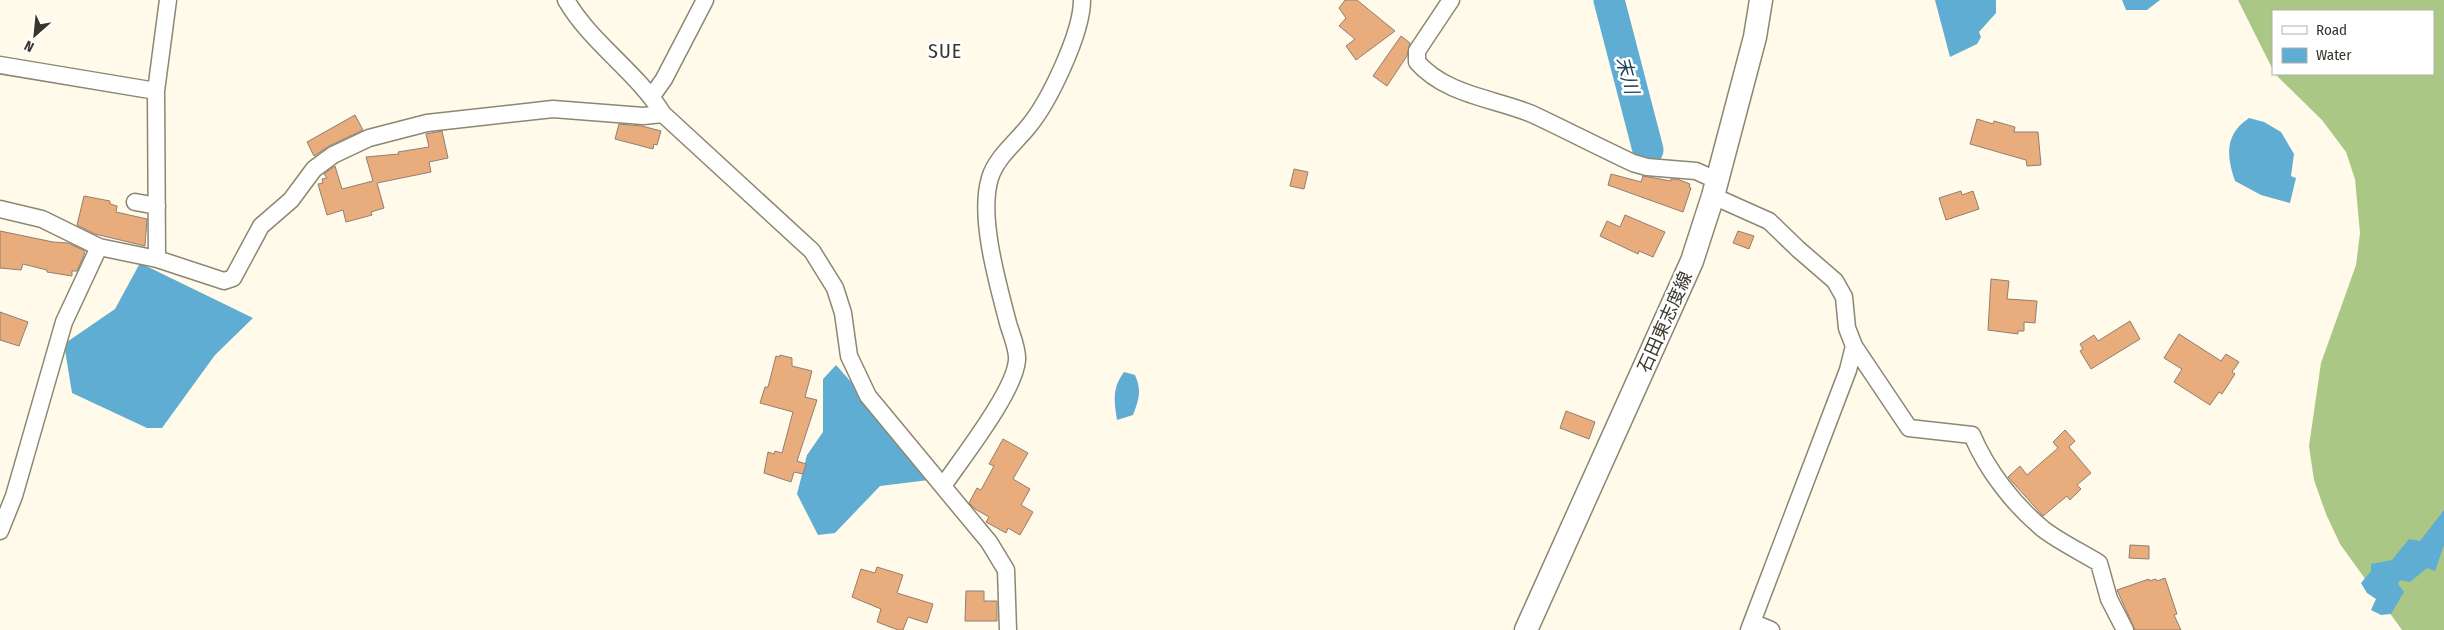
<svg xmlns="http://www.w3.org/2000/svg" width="2444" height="630" viewBox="0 0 2444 630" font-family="'Fira Sans Condensed','Noto Sans JP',sans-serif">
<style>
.forest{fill:#aac785}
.water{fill:#5fadd3}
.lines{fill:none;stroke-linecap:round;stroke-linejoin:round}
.river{stroke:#5fadd3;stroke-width:31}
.building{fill:#e9ac7d;stroke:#907f72}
.minor-casing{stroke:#8c8773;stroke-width:19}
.secondary-casing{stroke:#8c8773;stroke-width:25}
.minor{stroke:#fff;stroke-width:16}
.secondary{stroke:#fff;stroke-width:22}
.labels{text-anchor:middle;stroke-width:5;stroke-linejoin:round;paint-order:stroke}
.street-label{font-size:18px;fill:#39362e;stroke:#fff}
.water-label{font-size:19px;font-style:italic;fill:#1e4152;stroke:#fff}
.quarter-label{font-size:20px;letter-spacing:1px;fill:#39362e;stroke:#fff}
</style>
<rect width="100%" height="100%" fill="#fffae9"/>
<path class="forest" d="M2238,0H2444V630H2402L2340,544L2326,514L2314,480L2309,446L2321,363L2356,265L2360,233L2355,179L2346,152L2322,120L2275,74H2433V11H2273V70Z"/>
<path class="water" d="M1935,0H1996V13L1979,32L1981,37L1977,44L1950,57Z
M2122,0H2160L2147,10H2126Z
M2249,118L2264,122L2281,132L2294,154L2291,176L2296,178L2290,203L2261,195L2235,181C2226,155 2225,134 2249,118Z
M140,263L253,318L215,355L162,428H147L72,393L64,344L115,309Z
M836,365L937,479L880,486L835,533L818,535L797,494L807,455L823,432V379Z
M1124,372L1135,375C1142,391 1139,399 1133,415L1117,420C1114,401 1112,388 1124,372Z
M2444,510V545L2435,571L2427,568L2410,582L2400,580L2398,584L2404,592L2391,614L2381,615L2371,610L2376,599L2367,593L2361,583L2371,571V564L2392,560L2409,539L2420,541Z"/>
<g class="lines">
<path class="river" d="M1609,0L1648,150"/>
</g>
<path class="building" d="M1345,0H1357L1395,31L1356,60L1346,46L1355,39L1339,26L1346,18L1339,8Z
M1401,36L1410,43L1407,56L1387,86L1373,76Z
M355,115L363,130L329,146L314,156L307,142Z
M1977,119L1993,124L1994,121L2015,127L2014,132H2038L2041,165L2027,166L2026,160L1970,144Z
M619,124L642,126L661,131L657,145L654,144L653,149L615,139Z
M442,131L448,158L429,162L431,172L377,183L384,208L371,212L372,215L346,222L343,210L327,215L318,184L323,183L322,179L327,178L324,174L335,166L342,189L373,181L366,157L399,154L398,152L429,147L426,134Z
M1294,169L1308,172L1304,189L1290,186Z
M1611,174L1641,182L1643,176L1671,181V179H1677L1690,184L1689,187L1691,188L1683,212L1608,185Z
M1961,191L1962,195L1973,191L1979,209L1946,220L1939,198Z
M84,196L110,201V204L117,206L116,212L147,219L145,246L95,234L77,225Z
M1625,215L1665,232L1653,257L1639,251L1638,254L1600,236L1607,221L1620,227Z
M0,231L53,242L68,243L85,251L84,255L77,271H72V276L47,272V270L23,264L21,270L0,268Z
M1738,231L1754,236L1749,249L1733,243Z
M1991,279L2009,281L2007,299L2037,301L2035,323L2024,322V331H2018V334L1988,330Z
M0,312L28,322L19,346L0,340Z
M2130,321L2140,339L2091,369L2080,351L2083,349L2080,344L2094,335L2098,341Z
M2179,334L2221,361L2226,354L2239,362L2232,372L2235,374L2222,394L2219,392L2210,405L2174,382L2182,369L2164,358Z
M780,355L792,358V366L812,371L805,397L817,400L797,461L806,464L803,474L794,472L791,482L764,473L768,452L774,454L775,451L782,453L793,412L760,403L765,387H768L776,356L779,357Z
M1566,411L1595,422L1589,439L1560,428Z
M2065,430L2075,441L2069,447L2091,473L2077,485L2081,489L2070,500L2067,496L2043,516L2008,477L2020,466L2027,475L2058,448L2053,442Z
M1003,439L1028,453L1013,479L1030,489L1021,505L1033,512L1020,535L1008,528L1006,533L986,522L989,517L975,509L969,503L977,488L981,490L994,466L989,464Z
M2130,545L2149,546V559L2129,558Z
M877,567L903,575L897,593L933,604L927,623L908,617L903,630H898L877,622L881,609L852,597L861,569L875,573Z
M2165,578L2177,614L2174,615L2181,630H2135L2117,590L2149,579V581L2156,579L2157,581Z
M966,591H984V601H997V621H965Z"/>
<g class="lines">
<defs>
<path id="minor" d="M566,0C591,43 636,71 663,114L812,251L835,288L843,313L849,356L868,396L989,542L1006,570L1008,630
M1451,0L1417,51V62C1446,95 1493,98 1532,114C1566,130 1599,147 1633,163L1647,167L1696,171L1716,180
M0,65L156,91
M652,96L664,79L705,0
M1713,196L1769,221L1798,249L1835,281L1844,297L1847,328L1854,346L1909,428L1972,435C1987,470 2013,504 2043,529C2060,542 2081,552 2099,563L2109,599L2125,630
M135,202L157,206
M0,209L42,219L99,247L157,259L224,281L233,278L261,226L291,200L314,169L333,155L369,138L427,123L553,109L643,116L663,114
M157,259L156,91L168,0
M943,486C962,458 1015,391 1017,360C1018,349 1011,334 1008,323C998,284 978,217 990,178C996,158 1015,143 1028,127C1049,102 1082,33 1082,0
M0,531L14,496L64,322L99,247
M1752,622L1771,630
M1749,630L1848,370L1854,346"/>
<path id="secondary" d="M1526,630L1692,261L1713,196L1755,37L1761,0"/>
</defs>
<use href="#minor" class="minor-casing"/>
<use href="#secondary" class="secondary-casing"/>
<use href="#minor" class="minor"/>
<use href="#secondary" class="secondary"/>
</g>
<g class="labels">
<g class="street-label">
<text transform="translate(1665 322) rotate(-66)" y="6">石田東志度線</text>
</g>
<g class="water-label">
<text transform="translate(1628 75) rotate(75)" y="7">末川</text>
</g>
<g class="quarter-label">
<text x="945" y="58">SUE</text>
</g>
</g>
<rect x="2272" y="10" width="162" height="65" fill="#ffffff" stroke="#b0afab"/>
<rect x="2282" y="26" width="25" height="8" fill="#ffffff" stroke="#b0afab"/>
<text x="2316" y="35" font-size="15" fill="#39362e">Road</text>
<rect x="2282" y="48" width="25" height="15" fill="#5fadd3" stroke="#b0afab"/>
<text x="2316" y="60" font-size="15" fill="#39362e">Water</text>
<g transform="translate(35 35) rotate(207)" stroke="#ffffff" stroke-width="4" paint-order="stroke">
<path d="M0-4L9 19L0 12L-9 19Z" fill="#39362e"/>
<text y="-8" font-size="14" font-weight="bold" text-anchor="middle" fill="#39362e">N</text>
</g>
</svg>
